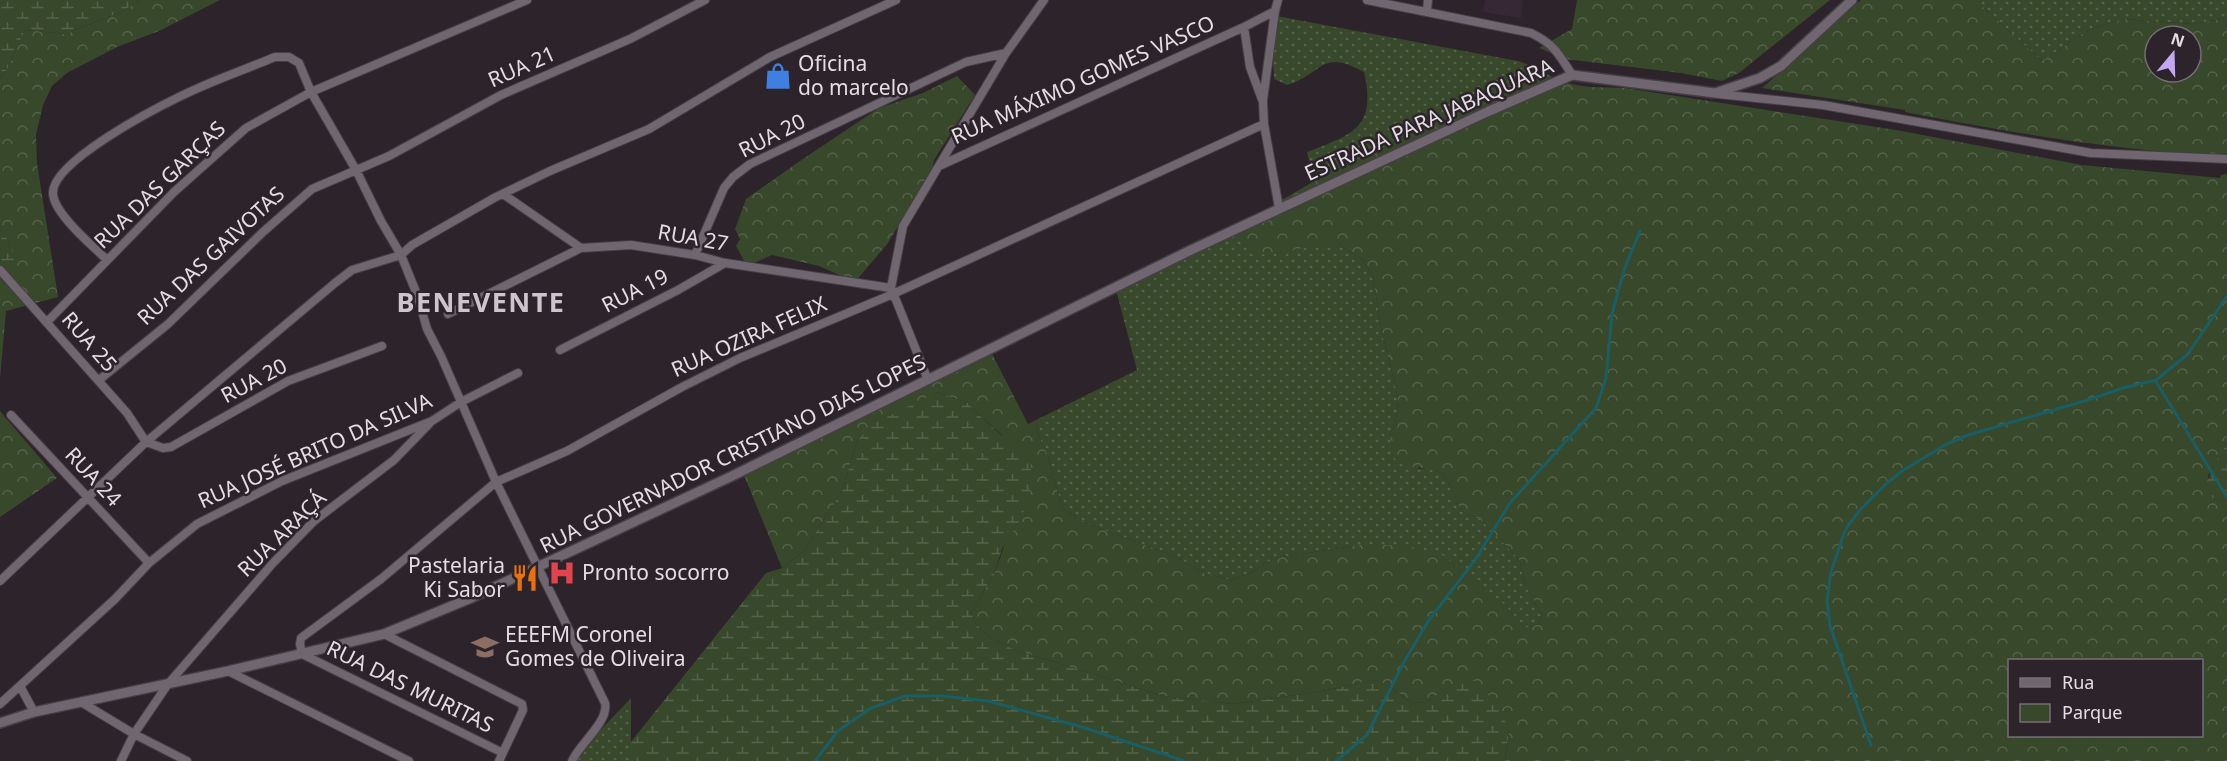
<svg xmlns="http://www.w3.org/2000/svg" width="2227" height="761" viewBox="0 0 2227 761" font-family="'Noto Sans',sans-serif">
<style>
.built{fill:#362835}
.green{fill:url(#green-dots)}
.forest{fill:url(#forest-crowns);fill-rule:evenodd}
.wetland{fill:url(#wetland-marsh)}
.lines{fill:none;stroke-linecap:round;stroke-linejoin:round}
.stream{stroke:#195d65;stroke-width:3}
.minor-casing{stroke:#463f46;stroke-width:10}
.tertiary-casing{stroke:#463f46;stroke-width:12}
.minor{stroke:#70666f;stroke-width:8}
.tertiary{stroke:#70666f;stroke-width:9}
.labels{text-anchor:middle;stroke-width:5;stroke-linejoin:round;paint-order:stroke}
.poi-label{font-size:21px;fill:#e3dee3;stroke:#2c232b;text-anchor:start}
.street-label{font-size:21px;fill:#e3dee3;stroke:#2c232b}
.district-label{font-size:27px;font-weight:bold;letter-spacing:1.5px;fill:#cfc4ce;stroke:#2c232b}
</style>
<defs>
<pattern id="green-dots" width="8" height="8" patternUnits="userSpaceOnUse" patternTransform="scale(1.5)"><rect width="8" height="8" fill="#38482b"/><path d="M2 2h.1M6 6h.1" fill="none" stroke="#55624a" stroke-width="1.8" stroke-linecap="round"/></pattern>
<pattern id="forest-crowns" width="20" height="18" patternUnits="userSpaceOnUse" patternTransform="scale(1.5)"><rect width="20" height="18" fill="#38482b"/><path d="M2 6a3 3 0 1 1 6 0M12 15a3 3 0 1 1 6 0" fill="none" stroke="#55624a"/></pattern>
<pattern id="wetland-marsh" width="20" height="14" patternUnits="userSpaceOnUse" patternTransform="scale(1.5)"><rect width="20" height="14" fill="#38482b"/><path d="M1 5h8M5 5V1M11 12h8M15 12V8" fill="none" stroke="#55624a"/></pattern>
</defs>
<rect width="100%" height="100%" fill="#2c232b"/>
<path class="built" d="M1485,0H1523L1521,18L1483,12Z"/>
<path class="green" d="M1980,0H2227V18L2193,24L2123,19L2088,30L2042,61L1982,6Z
M1271,15L1518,61L1542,70L1318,179L1312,172L1307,152C1352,134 1377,129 1364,72C1320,48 1325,73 1287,85L1274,79Z
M1235,227L1323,245H1340L1363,260L1373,277L1382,333L1395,384L1399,409L1390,436L1419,469L1428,468L1444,474L1461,511L1480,519L1519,559L1525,583L1541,615L1539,624L1525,628L1505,605L1360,545L1275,558L1252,572L1232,580L1206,574L1172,555L1088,524L1062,508L1048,455L1039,437L1036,420L1137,370L1115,286Z
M631,698V761H575L589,742Z"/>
<path class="forest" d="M140,0H220L159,31L117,47L67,73L52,86L43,105L36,135L37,163L58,297L6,311L0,379V279L5,282L9,243L0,226V78C13,65 15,45 26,30L66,34L123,11Z
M1577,0H1830L1739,73L1722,81L1681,73L1565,59L1539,48L1572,29Z
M1861,0H1980L1982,6L2042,61L2088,30L2123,19L2193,24L2227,18V156C2117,151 2012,133 1905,112V110L1762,88ZM2155,36H2191V72H2155Z
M1542,70C1564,89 1597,87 1625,88L1896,130L2082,165L2220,178L2221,175L2227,174V444L2208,476L2213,499L2227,502V761H1505L1509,729L1462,678L1426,703L1410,702L1389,686L1375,680L1322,691L1234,704L1163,696L1013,649L988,636L976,624L971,613L995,572L1007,538L1019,522L1002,435L977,413L968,403L937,392L857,441L842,491L804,551L782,568L741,468L988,346L1028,424L1036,420L1039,437L1048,455L1062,508L1088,524L1172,555L1206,574L1232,580L1252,572L1275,558L1360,545H1401L1440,553L1505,605L1525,628L1539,624L1541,615L1525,583L1519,559L1480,519L1461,511L1444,474C1428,468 1413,467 1396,463L1390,436L1399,409L1395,384L1382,333L1373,277L1363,260L1340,245H1323L1259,255L1239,236L1235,227L1318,179ZM2010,660H2202V736H2010Z
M957,76L975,95L934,160L932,170L888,243L855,282L819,266L772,255L747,266L736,246L740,239L735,229L746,199L797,163L879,108L923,93Z
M0,411L57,478L0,517Z"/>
<path class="wetland" d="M0,0H140L123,11L66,34L26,30C15,45 13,65 0,78Z
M0,226C10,244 21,263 13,284L0,279Z
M937,392L968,403L977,413L1030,461L1032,483L1026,505L1019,522L1002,549L995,572L971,613L976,624L988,636L1013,649L1163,696L1234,704L1322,691L1375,680L1389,686L1410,702L1426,703L1461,678L1476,681L1496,704L1509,729L1505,761H631L630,743L766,573L782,568L804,551L842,491L857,441L871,425Z
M2227,444V502L2213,499C2201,478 2216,462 2227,444Z"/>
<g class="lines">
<path class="stream" d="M2155,380L2227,497
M1871,745L1830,626L1827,601L1831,572L1843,536L1847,527L1860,510L1887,483L1902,471L1945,445L1968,435L2088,400L2123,388L2156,380L2188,354L2227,296
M815,761L838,731L871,708L905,696H942L988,701L1082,727L1184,761
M1336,761L1367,735L1404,662L1429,620L1475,560L1510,503L1596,408L1606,378L1612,314L1624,270L1640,231"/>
<defs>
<path id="minor" d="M1367,0L1531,33C1554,44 1559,54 1572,75
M1427,11L1428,0
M1244,27L1250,67L1263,102L1264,124L1279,208
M1718,94L1823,105L2091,153L2227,159
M1263,100L1275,11L1278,0
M939,166L1244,27L1275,11
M503,194L581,248L631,245L695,255L725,263L891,288
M695,255L724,188L733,177L750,164L966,62L1006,53
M107,260C93,246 53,213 53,193C52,162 154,109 181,96C211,81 244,70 275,57H289L299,63L311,92L356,170L381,221L401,255L418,297L427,329L441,356L496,482L605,703C609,722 580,743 572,761
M0,270L127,413L146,442
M891,288L903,226L1006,53L1044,0
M892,290L928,380
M448,314L581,248
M47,322L174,192L246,128L311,92L527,0
M560,350L678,290L725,263
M99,380L168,324L263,232L312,189L389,156L501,95L630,39L705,0
M11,415L149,563
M146,442L163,448L171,447L288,381L382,346
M0,581L146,442L335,283L352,270L401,255L412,245L494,198L550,171L649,129L770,57L896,0
M384,634L522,704L523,710L499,761
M228,671L409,761
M20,686L34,712
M81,702L134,734L187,761
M0,704L115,599L149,563L197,524L282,481L432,421L461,402L518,373
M503,753L302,654L300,644L301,638L381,579L496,482L567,451L682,387L740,358L893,294L1264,124
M121,761L134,734L168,684L273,563L314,521L394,460L429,424"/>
<path id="tertiary" d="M0,723L34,712L228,671L384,634L471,598L730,477L1189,251L1487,112L1572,75L1715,93L1760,78L1781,66L1852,0"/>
</defs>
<use href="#minor" class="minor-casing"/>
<use href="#tertiary" class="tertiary-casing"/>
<use href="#minor" class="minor"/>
<use href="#tertiary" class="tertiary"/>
</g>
<defs>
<symbol id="shop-bare" viewBox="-9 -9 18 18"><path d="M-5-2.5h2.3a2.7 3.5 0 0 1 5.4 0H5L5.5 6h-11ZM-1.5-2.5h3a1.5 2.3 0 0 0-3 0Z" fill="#3f7fe0" stroke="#2c232b" stroke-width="2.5" paint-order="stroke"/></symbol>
<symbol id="hospital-bare" viewBox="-9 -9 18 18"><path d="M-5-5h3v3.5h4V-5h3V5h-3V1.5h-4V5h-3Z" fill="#e0444e" stroke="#2c232b" stroke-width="2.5" paint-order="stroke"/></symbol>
<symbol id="restaurant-bare" viewBox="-9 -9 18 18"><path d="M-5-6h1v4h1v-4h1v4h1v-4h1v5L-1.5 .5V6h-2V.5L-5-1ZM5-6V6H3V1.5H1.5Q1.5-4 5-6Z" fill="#e8710a" stroke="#2c232b" stroke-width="2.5" paint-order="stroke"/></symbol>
<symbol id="school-bare" viewBox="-9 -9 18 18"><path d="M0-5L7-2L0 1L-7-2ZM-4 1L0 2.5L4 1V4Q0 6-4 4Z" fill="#8d6e63" stroke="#2c232b" stroke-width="2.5" paint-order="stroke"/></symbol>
</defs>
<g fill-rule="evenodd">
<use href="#shop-bare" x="759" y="57" width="38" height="38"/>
<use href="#hospital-bare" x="543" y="554" width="38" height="38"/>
<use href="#restaurant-bare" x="506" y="559" width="38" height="38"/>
<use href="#school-bare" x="466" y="628" width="38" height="38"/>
</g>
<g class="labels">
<g class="poi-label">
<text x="798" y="71">Oficina<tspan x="798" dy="24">do marcelo</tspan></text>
<text x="505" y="573" text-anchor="end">Pastelaria<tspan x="505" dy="24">Ki Sabor</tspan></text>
<text x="582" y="580">Pronto socorro</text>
<text x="505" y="642">EEEFM Coronel<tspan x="505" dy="24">Gomes de Oliveira</tspan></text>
</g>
<g class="street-label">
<text transform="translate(522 67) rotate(-24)" y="7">RUA 21</text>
<text transform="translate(1083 80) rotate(-24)" y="7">RUA MÁXIMO GOMES VASCO</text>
<text transform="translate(1429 120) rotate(-24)" y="7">ESTRADA PARA JABAQUARA</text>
<text transform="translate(772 136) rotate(-27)" y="7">RUA 20</text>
<text transform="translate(160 185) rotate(-44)" y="7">RUA DAS GARÇAS</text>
<text transform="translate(693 238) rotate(10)" y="7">RUA 27</text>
<text transform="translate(211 256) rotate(-43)" y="7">RUA DAS GAIVOTAS</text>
<text transform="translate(635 291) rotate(-27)" y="7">RUA 19</text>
<text transform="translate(749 337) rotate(-24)" y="7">RUA OZIRA FELIX</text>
<text transform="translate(89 342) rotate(49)" y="7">RUA 25</text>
<text transform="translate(254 381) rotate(-28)" y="7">RUA 20</text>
<text transform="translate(315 451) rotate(-24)" y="7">RUA JOSÉ BRITO DA SILVA</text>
<text transform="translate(733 454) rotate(-26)" y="7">RUA GOVERNADOR CRISTIANO DIAS LOPES</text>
<text transform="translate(93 477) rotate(47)" y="7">RUA 24</text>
<text transform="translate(282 534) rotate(-44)" y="7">RUA ARAÇÁ</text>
<text transform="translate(410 687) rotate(26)" y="7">RUA DAS MURITAS</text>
</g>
<g class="district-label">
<text x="481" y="312">BENEVENTE</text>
</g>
</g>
<rect x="2008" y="659" width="195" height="78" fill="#2c232b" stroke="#756e75" stroke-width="1.5"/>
<rect x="2020" y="678" width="30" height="9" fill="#70666f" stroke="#756e75" stroke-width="1.5"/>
<text x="2062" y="689" font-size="18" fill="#e3dee3">Rua</text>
<rect x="2020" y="704" width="30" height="18" fill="#38482b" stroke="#756e75" stroke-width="1.5"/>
<text x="2062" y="719" font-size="18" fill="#e3dee3">Parque</text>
<g transform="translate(2173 54) rotate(19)"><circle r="28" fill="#2c232b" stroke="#756e75" stroke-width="1.5"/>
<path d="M0-4.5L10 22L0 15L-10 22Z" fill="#c3a7f2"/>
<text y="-9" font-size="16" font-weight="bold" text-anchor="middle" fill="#e3dee3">N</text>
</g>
</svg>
